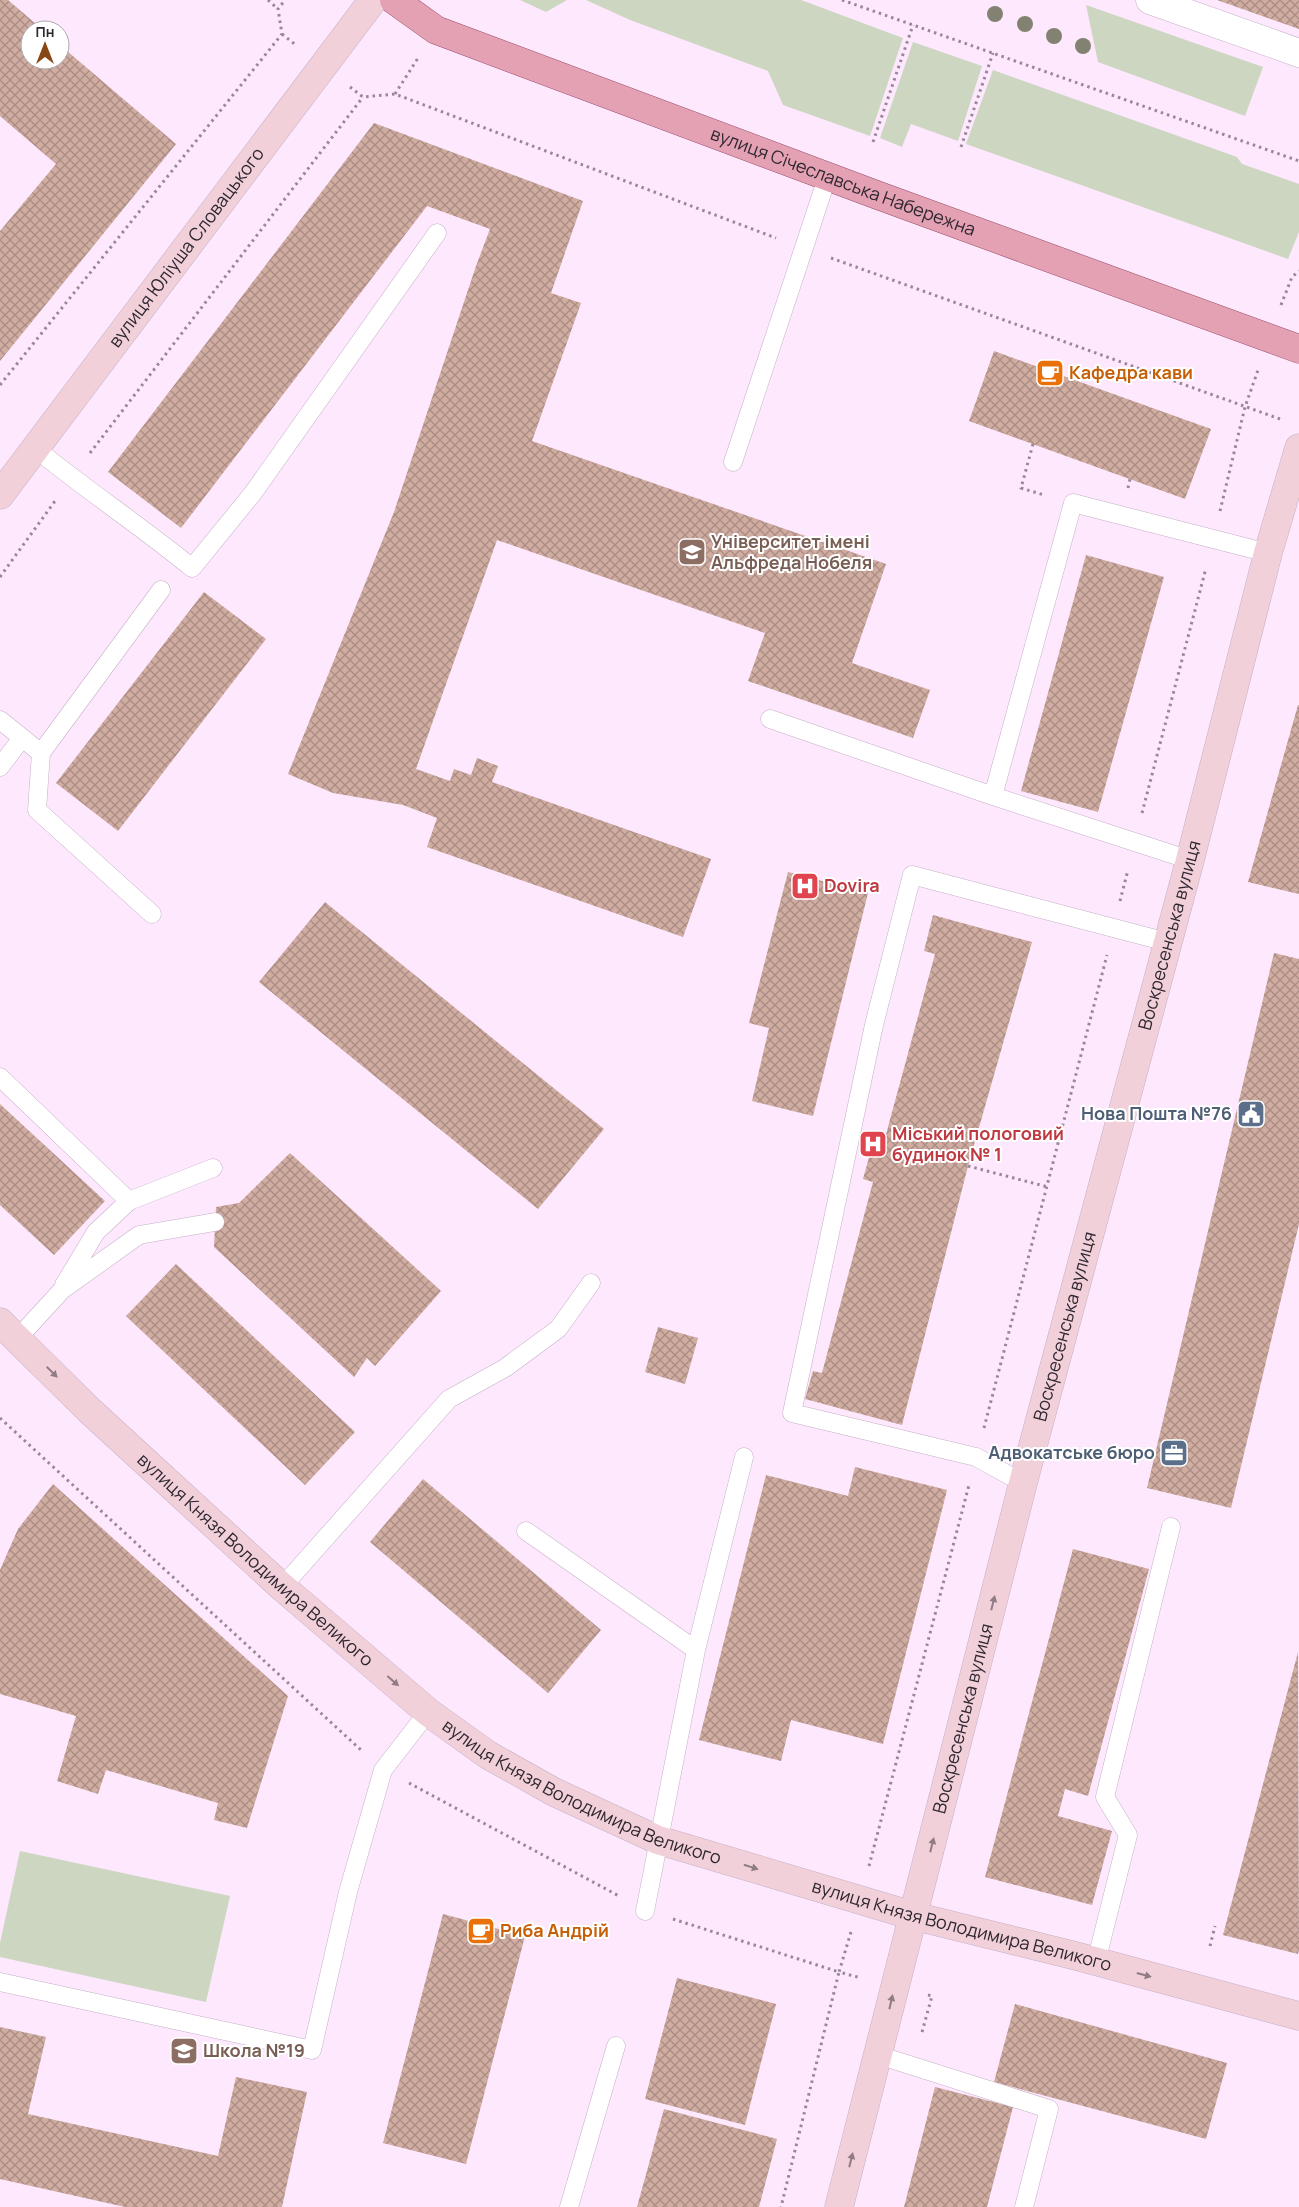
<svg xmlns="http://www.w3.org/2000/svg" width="1299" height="2207" viewBox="0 0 1299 2207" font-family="Manrope,sans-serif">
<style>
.green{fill:#ccd6c0}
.building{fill:url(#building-cross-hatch)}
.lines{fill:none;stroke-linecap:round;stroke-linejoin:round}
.lane-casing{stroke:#c4b0c5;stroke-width:19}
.street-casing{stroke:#c4b0c5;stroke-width:29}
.secondary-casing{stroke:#c4b0c5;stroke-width:29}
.primary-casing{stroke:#984d64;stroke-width:29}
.path{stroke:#978897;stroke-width:3;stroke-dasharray:2.5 4;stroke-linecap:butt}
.lane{stroke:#fff;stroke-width:18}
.street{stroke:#fff;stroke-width:28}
.secondary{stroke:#f1d0d9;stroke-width:28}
.primary{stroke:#e3a1b3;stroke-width:28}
.tree{fill:#838272}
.oneway{fill:#907c84}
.labels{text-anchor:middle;stroke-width:4;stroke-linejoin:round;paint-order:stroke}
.street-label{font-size:18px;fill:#2f2730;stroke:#fff}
.food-label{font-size:18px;font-weight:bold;fill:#c56008;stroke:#fff;text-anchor:start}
.education-label{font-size:18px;font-weight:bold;fill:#785e54;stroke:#fff;text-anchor:start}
.health-label{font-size:18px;font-weight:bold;fill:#be3a42;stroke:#fff;text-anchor:start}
.service-label{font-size:18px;font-weight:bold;fill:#4e5e75;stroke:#fff;text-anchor:end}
</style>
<defs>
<pattern id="building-cross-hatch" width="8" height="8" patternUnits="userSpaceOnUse" patternTransform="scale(1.25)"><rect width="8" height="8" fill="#d0aca1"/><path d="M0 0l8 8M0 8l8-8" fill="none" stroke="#a98c84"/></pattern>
</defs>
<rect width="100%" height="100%" fill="#fee8fe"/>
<path class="green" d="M520,0H567L546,12Z
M586,0H801L903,38L870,136L783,105L768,71L630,20Z
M1086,5L1263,67L1245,116L1098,62Z
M913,42L982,66L958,141L911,124L902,147L880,138Z
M993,70L1237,157L1242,164L1299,184V232L1288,259L966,144Z
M20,1851L230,1896L206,2002L0,1957V1943Z"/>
<path class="building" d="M0,0H8L43,30H30V60H60V45L176,144L0,361V231L56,164L0,116Z
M1217,0H1299V29Z
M374,123L583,201L551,293L581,303L532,441L886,564L852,663L930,690L913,738L748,681L765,633L497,540L416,769L450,781L454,769L471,775L477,758L498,766L492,782L711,859L683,937L427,847L437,818L403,805L333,793L288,774L394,512L476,266L490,229L427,206L181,528L108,472Z
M994,351L1211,429L1185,499L969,421Z
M1086,555L1164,577L1098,812L1021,791Z
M204,592L266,639L118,831L56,783Z
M1298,705H1299V894L1248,882Z
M788,872L868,893L813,1116L752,1101L769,1028L749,1023Z
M325,902L604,1129L538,1209L259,982Z
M933,915L1032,942L968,1166L902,1425L805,1399L813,1371L822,1373L873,1182L863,1179L875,1136L885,1138L935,954L924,951Z
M1274,953L1299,959V1224L1231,1508L1147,1488Z
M0,1104L105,1201L54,1255L0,1205Z
M290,1153L441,1291L375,1366L367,1358L354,1377L214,1247L216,1207L239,1203Z
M176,1264L355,1432L305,1485L126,1316Z
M658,1327L698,1338L685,1384L645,1372Z
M855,1467L947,1490L883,1744L791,1720L781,1761L699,1740L766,1475L848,1496Z
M423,1479L601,1630L548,1693L370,1542Z
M53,1484L288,1696L247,1828L214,1820L218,1803L106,1770L98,1794L57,1781L76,1716L0,1694V1570L18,1529Z
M1073,1549L1149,1569L1088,1796L1065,1789L1058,1816L1112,1831L1092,1905L985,1877Z
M1298,1652L1299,1950L1298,1954L1223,1935Z
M443,1914L525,1936L466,2164L383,2143Z
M677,1978L776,2004L745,2125L645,2099Z
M1015,2004L1227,2063L1206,2139L994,2082Z
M0,2027L46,2037L28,2114L218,2156L236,2077L307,2092L282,2207H125L0,2179Z
M935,2087L1013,2107L987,2207H904Z
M664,2109L777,2139L759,2207H637Z"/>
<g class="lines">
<defs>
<path id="lane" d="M35,448C86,490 141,526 192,568L253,493L437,233
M733,462L828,175
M770,719L993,796L1190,860
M0,720L41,753L37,810L152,914
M41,753L161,590
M0,767L22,738
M993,796L1073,503L1268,553
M0,1077L129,1201
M64,1285L96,1232L129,1201L213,1168
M18,1338L62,1290L139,1235L215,1222
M1023,1483L976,1457L792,1413L874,1025L912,875L1167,942
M526,1531L696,1650
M282,1587L449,1399L505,1368L558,1329L591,1283
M645,1911L696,1650L744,1457
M1096,1962L1128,1835L1105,1797L1171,1527
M0,1982L312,2050L348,1892L383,1770L428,1712
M878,2055L1049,2109L1024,2207
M569,2207L616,2046"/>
<path id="street" d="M1150,0L1299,53"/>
<g id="secondary">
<path id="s1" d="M0,495L373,0"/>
<path id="s2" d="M0,1322L89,1410L282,1587L428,1712L488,1755L554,1792L658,1840L914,1916L1076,1956L1299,2016"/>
<path id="s3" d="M839,2207L1023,1483L1190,860L1268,553L1299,448"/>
</g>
<g id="primary">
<path id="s4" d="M394,0L436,30L877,195L1299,349"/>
</g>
</defs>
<use href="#lane" class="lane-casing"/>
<use href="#street" class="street-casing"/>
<use href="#secondary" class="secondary-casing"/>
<use href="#primary" class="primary-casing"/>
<path class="path" d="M268,0L278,9
M842,0L1299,161
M282,34L297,46
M350,87L363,97L395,94L776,238
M395,94L418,58
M873,142L913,25
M961,147L993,53
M831,258L1280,419
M1281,305L1292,277L1299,271
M0,385L282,34L278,9L285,0
M1033,444L1021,488L1044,495
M90,453L363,97
M1128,488L1130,479
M1220,511L1245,407L1258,370
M0,577L55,501
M1142,813L1206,568
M1120,901L1128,870
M968,1166L1048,1187
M0,1418L361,1750
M984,1428L1107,955
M409,1783L619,1896
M869,1866L969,1485
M673,1919L839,1972L781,2207
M851,1932L839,1972L861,1978
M1210,1946L1215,1926
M922,2032L932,1996L928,1995"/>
<use href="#lane" class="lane"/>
<use href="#street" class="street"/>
<use href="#secondary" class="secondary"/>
<use href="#primary" class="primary"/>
</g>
<g class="tree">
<circle cx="995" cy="14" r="8"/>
<circle cx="1025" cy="24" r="8"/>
<circle cx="1054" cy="36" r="8"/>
<circle cx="1083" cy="46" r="8"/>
</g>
<defs><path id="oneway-solid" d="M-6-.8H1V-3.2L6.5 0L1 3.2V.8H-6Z" transform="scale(1.25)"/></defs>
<g class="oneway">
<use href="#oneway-solid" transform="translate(52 1372) rotate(45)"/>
<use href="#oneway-solid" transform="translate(993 1603) rotate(-76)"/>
<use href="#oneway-solid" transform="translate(393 1681) rotate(41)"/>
<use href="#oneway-solid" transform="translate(932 1845) rotate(-76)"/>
<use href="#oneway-solid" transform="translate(751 1867) rotate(17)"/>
<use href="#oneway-solid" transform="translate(1144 1975) rotate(15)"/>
<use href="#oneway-solid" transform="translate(891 2002) rotate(-77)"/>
<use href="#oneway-solid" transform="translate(851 2160) rotate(-76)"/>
</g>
<defs>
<symbol id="cafe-square" viewBox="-11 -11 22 22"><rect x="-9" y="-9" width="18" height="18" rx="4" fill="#e8710a" stroke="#fff"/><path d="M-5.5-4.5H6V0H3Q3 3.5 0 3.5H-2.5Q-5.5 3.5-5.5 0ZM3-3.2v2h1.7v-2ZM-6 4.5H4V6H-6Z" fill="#fff"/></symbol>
<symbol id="university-square" viewBox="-11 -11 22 22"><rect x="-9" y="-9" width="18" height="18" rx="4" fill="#8d6e63" stroke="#fff"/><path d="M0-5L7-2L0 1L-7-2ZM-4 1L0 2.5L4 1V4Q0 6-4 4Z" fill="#fff"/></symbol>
<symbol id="hospital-square" viewBox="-11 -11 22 22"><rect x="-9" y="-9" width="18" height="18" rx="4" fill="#e0444e" stroke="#fff"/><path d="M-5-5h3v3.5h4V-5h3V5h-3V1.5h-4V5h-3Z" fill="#fff"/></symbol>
<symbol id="civic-square" viewBox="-11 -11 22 22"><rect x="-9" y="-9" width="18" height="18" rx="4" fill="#5c6f8a" stroke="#fff"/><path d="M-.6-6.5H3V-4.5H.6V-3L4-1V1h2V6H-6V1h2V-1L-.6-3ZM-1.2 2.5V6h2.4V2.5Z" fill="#fff"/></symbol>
<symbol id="office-square" viewBox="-11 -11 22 22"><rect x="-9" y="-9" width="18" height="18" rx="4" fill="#5c6f8a" stroke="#fff"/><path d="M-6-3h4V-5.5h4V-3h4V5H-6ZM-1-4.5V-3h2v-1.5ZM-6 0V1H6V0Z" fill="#fff"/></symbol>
<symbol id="school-square" viewBox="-11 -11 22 22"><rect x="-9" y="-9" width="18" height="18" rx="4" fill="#8d6e63" stroke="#fff"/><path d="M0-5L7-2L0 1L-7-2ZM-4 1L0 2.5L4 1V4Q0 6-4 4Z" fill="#fff"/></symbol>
</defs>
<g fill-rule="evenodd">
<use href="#cafe-square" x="1034" y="357" width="32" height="32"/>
<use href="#university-square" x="676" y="536" width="32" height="32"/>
<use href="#hospital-square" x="789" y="870" width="32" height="32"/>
<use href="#civic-square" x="1235" y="1098" width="32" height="32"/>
<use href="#hospital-square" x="857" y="1128" width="32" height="32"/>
<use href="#office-square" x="1158" y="1437" width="32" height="32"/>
<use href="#cafe-square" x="465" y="1915" width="32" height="32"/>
<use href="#school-square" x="168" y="2035" width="32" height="32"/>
</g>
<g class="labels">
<g class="street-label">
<text dy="6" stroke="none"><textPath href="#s4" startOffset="486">вулиця Січеславська Набережна</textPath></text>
<text dy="6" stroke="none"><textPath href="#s1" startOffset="310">вулиця Юліуша Словацького</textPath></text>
<text dy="6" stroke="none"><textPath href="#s3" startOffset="1314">Воскресенська вулиця</textPath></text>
<text dy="6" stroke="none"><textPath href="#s3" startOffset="909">Воскресенська вулиця</textPath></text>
<text dy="6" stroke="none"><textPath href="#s2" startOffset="349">вулиця Князя Володимира Великого</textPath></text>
<text dy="6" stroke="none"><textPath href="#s3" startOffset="504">Воскресенська вулиця</textPath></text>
<text dy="6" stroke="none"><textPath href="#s2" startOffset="754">вулиця Князя Володимира Великого</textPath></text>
<text dy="6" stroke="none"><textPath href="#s2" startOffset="1159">вулиця Князя Володимира Великого</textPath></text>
</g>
<g class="food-label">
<text x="1069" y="379">Кафедра кави</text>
<text x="500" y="1937">Риба Андрій</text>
</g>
<g class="education-label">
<text x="711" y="548">Університет імені<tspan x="711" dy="21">Альфреда Нобеля</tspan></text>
<text x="203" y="2057">Школа №19</text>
</g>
<g class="health-label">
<text x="824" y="892">Dovira</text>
<text x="892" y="1140">Міський пологовий<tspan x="892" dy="21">будинок № 1</tspan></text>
</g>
<g class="service-label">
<text x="1232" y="1120">Нова Пошта №76</text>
<text x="1155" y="1459">Адвокатське бюро</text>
</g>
</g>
<g transform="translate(45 45)"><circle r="24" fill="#ffffff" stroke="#aca9ac"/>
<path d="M0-4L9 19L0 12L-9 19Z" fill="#894714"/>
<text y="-8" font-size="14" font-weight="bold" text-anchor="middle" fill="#2f2730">Пн</text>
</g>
</svg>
